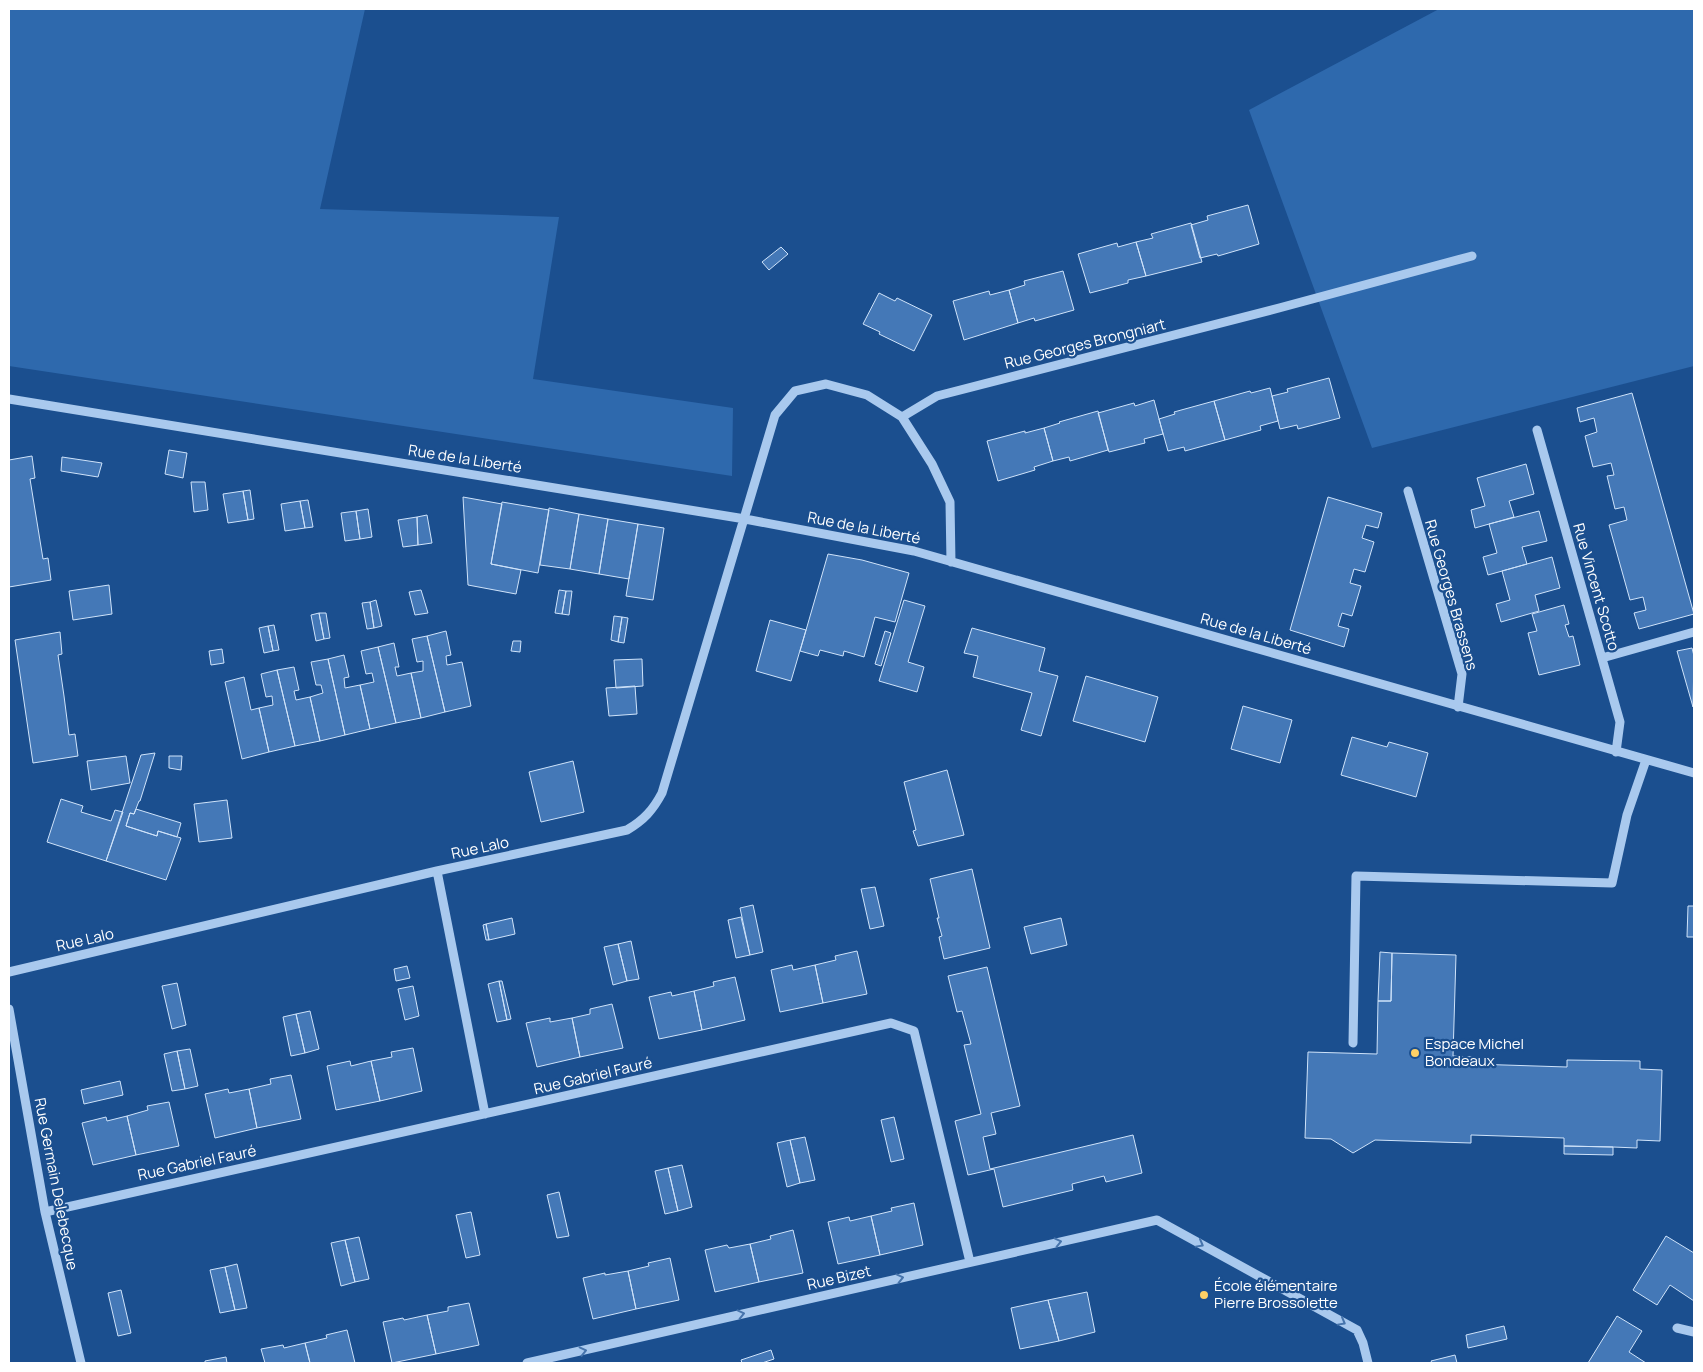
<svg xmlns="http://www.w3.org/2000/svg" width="1703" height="1372" viewBox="0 0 1703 1372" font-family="Manrope,sans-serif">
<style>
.green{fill:#2e69ad}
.building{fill:#4478b7;stroke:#cfe3fa}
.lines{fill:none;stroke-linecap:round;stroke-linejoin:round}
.minor{stroke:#a9c9ee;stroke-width:9}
.oneway{stroke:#4674ac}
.poi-dot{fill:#ffd166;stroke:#1b4f8f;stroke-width:2}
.labels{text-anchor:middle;stroke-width:4.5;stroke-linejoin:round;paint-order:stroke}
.street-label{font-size:15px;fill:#fff;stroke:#1b4f8f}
.poi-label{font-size:15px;fill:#fff;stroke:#1b4f8f;text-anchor:start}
</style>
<rect width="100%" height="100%" fill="#1b4f8f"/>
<path class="green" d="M9,9H365L320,209L559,217L533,379L733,408L732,476L9,366Z
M1439,9H1694V366L1372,448L1249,110Z"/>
<path class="building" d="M1248,205L1259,244L1218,256L1217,254L1200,258L1191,225L1208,220L1207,216Z
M1191,223L1202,262L1146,276L1136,242L1153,238L1151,234Z
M1136,242L1146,276L1128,280V283L1090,293L1078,254L1117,243L1118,247Z
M781,247L788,254L769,270L762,262Z
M1063,271L1074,310L1035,321L1034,318L1018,323L1009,290L1025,285L1024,281Z
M1009,290L1018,323L964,340L953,301L989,291L990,295Z
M879,293L895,301L897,298L932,315L914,351L879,334L880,332L863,324Z
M1329,378L1340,418L1298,429L1297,425L1280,429L1272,396L1288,392L1287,389Z
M1270,388L1278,421L1260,426L1261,430L1225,440L1214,401L1250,391L1251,393Z
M1632,393L1694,614L1639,629L1634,613L1646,610L1643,597L1630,600L1609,525L1627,520L1624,507L1615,509L1607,476L1614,475L1611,463L1593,467L1585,436L1597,432L1594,418L1580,422L1577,408Z
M1154,400L1163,434L1144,439L1145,443L1109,452L1098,413L1134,403L1135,406Z
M1214,401L1225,440L1185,451L1184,447L1168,451L1159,419L1175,414L1174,412Z
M1098,411L1108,450L1070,461L1069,457L1053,461L1044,428L1060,423L1059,422Z
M1044,428L1053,461L1034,467L1035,470L998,481L987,441L1025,431V433Z
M169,450L187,453L183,478L165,474Z
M32,456L35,478L30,479L43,559L48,558L51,580L9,587V460Z
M62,457L102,463L98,477L61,471Z
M1526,464L1534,494L1509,501L1514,517L1475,528L1471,510L1485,506L1477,478Z
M191,482H205L208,510L194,512Z
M250,490L254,519L248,520L243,491Z
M243,491L248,520L228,523L223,494Z
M463,497L502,504L491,564L521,570L516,594L468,585Z
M1328,497L1382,513L1378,528L1366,525L1362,538L1374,542L1365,572L1354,569L1350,583L1361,586L1352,616L1342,613L1338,626L1349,629L1344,647L1290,630Z
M308,500L313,527L305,528L300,501Z
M300,501L305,528L285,531L281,504Z
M502,502L549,510L538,573L491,564Z
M549,508L579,514L570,569L540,565Z
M368,509L372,537L360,539L356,511Z
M356,511L360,539L345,541L341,513Z
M1539,511L1547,541L1522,547L1527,564L1488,575L1483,557L1497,553L1489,524Z
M579,514L608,519L599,574L570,569Z
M427,515L432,543L418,545L417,517Z
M417,517L418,545L403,547L398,520Z
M608,519L638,524L629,579L599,574Z
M638,524L664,528L653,600L626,596Z
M828,554L862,560L909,573L895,622L875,617L864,657L844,651L843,656L820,650L818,656L800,651Z
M1552,557L1560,588L1535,595L1539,611L1501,622L1496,604L1510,600L1502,571Z
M109,585L112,614L73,620L69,591Z
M421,590L428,613L415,615L409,592Z
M559,590L566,591L562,614L555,613Z
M566,591H572L569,615L562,614Z
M376,600L382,626L374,628L370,602Z
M904,600L925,606L908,662L924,667L917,692L879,681Z
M370,602L374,628L367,629L362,603Z
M1564,605L1569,624L1565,625L1569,637L1573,636L1580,665L1539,675L1528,633L1537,631L1532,614Z
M319,613H326L330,638L324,639Z
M319,613L324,639L316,641L311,615Z
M614,616L622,617L618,642L611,640Z
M622,617L628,618L624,643L618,642Z
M770,620L806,630L791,681L756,671Z
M274,625L279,650L273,651L268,626Z
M268,626L273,651L264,653L259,628Z
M972,628L1045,648L1039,671L1058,676L1041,736L1021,730L1032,693L973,677L978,656L964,653Z
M446,631L451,655L446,656L447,665L462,662L471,706L445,712L427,636Z
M885,631L891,633L881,666L875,664Z
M60,632L62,654L58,655L64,696L69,735L75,734L78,756L33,763L15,640Z
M427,636L445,712L421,718L411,673L423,671V661L417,662L412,639Z
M513,641H521L520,652L511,651Z
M394,643L399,667H395L397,676L411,673L421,718L396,723L378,647Z
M378,647L396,723L370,729L360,685L374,682L372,673L366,674L361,651Z
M1692,648L1694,656L1693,707L1677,651Z
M222,649L224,663L211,665L209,651Z
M344,655L349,677L344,678L345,688L360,685L370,729L345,735L328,659Z
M328,659L345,735L320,741L310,697L323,693L321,685H316L311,662Z
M642,659L643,686L616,688L614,660Z
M294,667L299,690L294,691L296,700L310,697L320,741L295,746L277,670Z
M277,670L295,746L269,752L259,708L273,705L272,696L266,697L261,674Z
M1086,676L1158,697L1145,742L1073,721Z
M244,677L251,710L259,708L269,752L242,759L225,682Z
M635,686L637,714L609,716L606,688Z
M1243,706L1292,720L1280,763L1231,749Z
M1352,737L1387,747L1389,742L1428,753L1416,797L1341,775Z
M155,753L140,801H139L134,814L130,813L126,826L157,836L158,831L181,838L166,880L106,861L141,755Z
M126,756L130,783L91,790L87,761Z
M169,756H182L181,770L169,768Z
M573,761L584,812L541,822L529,772Z
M947,770L964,835L918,846L913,831L916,830L904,782Z
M61,799L83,806L81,812L111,821L115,810L123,812L106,861L47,842Z
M227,800L232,838L199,842L194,804Z
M136,809L181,823L177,837L158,831L157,836L126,826L130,813L134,814Z
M972,869L990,948L944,959L939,937L942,936L937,918H939L930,879Z
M875,887L884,926L870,929L861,889Z
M753,905L763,952L750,955L740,908Z
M1688,906H1694V937H1687Z
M741,917L750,955L736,958L728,920Z
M512,918L515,934L489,940L486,924Z
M1061,918L1067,945L1031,954L1024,927Z
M486,924L489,940H486L483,925Z
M631,941L639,979L627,981L618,944Z
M618,944L627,981L613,985L604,947Z
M857,951L867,994L823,1003L815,965L836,960L835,956Z
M1380,952L1392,953L1391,1001H1378Z
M1392,953L1456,955L1453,1056L1473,1057V1064L1567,1067V1060L1640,1061V1069L1662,1070L1660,1141L1637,1140V1148L1613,1147L1564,1146V1138L1471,1135V1143L1375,1140L1353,1153L1331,1139L1305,1138L1308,1052L1377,1054L1378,1001H1391Z
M792,965L793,970L815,965L823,1003L780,1012L771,970Z
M407,966L410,978L396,981L394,969Z
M987,967L1020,1106L991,1113L996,1134L983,1137L990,1169L1133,1135L1142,1173L1106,1182L1104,1176L1072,1184L1073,1190L1003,1207L994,1169L968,1175L955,1121L981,1114L964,1045L971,1044L962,1011L957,1012L948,976Z
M735,977L745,1020L702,1030L694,991L714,986L713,982Z
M499,981H502L511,1019L507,1020Z
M499,981L507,1020L497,1022L488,984Z
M177,983L186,1025L172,1029L162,986Z
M413,986L419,1016L405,1020L398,989Z
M694,991L702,1030L659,1039L649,997L671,992L672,996Z
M612,1004L623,1048L580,1057L572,1018L590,1014V1009Z
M310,1011L319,1049L305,1053L296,1014Z
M296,1014L305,1053L291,1056L283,1017Z
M550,1018V1022L572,1018L580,1057L537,1067L526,1023Z
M413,1048L422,1091L380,1101L371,1061L392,1057L391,1052Z
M190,1049L198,1086L185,1089L177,1051Z
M177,1051L185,1089L172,1091L164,1054Z
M350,1061L351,1066L371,1061L380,1101L336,1110L327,1066Z
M291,1075L301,1119L257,1128L249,1089L271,1084L270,1079Z
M120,1081L123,1095L84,1104L81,1090Z
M228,1089L229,1093L249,1089L257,1128L215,1138L205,1094Z
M169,1102L179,1146L136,1155L127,1116L148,1110L147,1106Z
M127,1116L136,1155L93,1165L82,1123L106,1117L107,1121Z
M894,1117L904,1159L891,1162L881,1120Z
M805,1137L815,1180L800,1183L790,1140Z
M790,1140L800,1183L787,1187L777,1143Z
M1564,1146L1613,1147V1155L1564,1154Z
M682,1165L692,1207L678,1211L668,1168Z
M668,1168L678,1211L665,1214L655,1171Z
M559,1192L569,1236L557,1238L547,1195Z
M914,1203L923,1245L880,1255L871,1216L892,1211L891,1208Z
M471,1212L480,1255L466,1258L456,1215Z
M871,1216L880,1255L838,1264L828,1222L849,1217L850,1221Z
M793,1230L803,1273L759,1282L750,1244L771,1239L770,1236Z
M1666,1236L1694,1253V1301L1670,1285L1657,1305L1633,1290Z
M359,1237L369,1279L355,1282L345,1240Z
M345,1240L355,1282L341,1286L331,1243Z
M750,1244L759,1282L715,1292L705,1250L727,1245L729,1248Z
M670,1258L679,1300L636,1309L628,1271L649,1266L648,1263Z
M237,1264L247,1308L235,1310L225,1267Z
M225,1267L235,1310L220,1313L210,1270Z
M628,1271L636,1309L593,1319L583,1278L605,1273V1275Z
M121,1290L131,1333L118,1336L108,1293Z
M1087,1292L1095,1332L1059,1341L1048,1300Z
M1048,1300L1059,1341L1020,1349L1011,1308Z
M469,1303L479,1345L436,1354L427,1315L448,1311V1307Z
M427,1315L436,1354L392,1363L383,1322L403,1318L404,1320Z
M1617,1316L1642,1331L1629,1352L1646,1363H1588Z
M1504,1326L1507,1339L1468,1348L1466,1335Z
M347,1330L355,1363H310L305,1343L327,1338L326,1335Z
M305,1343L310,1363H265L261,1349L283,1345L284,1348Z
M771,1350L774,1359L762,1363H742L741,1360Z
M1455,1355L1457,1363H1432L1431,1361Z
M226,1357L227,1363H205V1361Z"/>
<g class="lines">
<path class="minor" d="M9,399L745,519L914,551L1694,773
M902,417L937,396L1279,308L1472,256
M1537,430L1620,722L1616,752
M1408,491L1462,674L1458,707
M1602,658L1694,632
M437,871L485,1114
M9,972L437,871L627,830C644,820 653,810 662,793L775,415L795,391L826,384L867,395L902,417L932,464L950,502L951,562
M9,1009L45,1212L81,1363
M1353,1043L1356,876L1612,883L1627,815L1646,760
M45,1212L891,1023L914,1031L970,1262
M1677,1328L1694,1332
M527,1363L1157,1220L1357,1330L1363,1343L1368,1363"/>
</g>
<defs><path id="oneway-chevron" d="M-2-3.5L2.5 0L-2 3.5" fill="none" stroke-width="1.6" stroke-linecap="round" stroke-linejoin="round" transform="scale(1.25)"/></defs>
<g class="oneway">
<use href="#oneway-chevron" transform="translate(1058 1242) rotate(-13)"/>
<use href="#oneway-chevron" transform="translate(1200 1244) rotate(29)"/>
<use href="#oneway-chevron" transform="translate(900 1278) rotate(-13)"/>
<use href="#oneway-chevron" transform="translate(741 1314) rotate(-13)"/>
<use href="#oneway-chevron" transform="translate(1342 1322) rotate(29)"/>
<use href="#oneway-chevron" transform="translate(583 1351) rotate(-13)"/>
</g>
<g class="poi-dot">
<circle cx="1415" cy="1053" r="5"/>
<circle cx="1204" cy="1295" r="5"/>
</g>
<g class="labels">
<g class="street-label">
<text transform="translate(1085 344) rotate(-14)" y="5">Rue Georges Brongniart</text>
<text transform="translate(465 459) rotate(9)" y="5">Rue de la Liberté</text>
<text transform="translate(864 528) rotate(11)" y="5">Rue de la Liberté</text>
<text transform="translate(1596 587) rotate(74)" y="5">Rue Vincent Scotto</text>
<text transform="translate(1451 595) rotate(74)" y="5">Rue Georges Brassens</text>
<text transform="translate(1256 634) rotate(16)" y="5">Rue de la Liberté</text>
<text transform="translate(480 848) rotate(-12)" y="5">Rue Lalo</text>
<text transform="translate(85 940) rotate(-13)" y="5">Rue Lalo</text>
<text transform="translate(593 1076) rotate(-13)" y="5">Rue Gabriel Fauré</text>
<text transform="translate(197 1163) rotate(-12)" y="5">Rue Gabriel Fauré</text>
<text transform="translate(56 1184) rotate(79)" y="5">Rue Germain Delebecque</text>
<text transform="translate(839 1278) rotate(-13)" y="5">Rue Bizet</text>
</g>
<g class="poi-label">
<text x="1425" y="1049">Espace Michel<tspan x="1425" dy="17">Bondeaux</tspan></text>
<text x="1214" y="1291">École élémentaire<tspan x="1214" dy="17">Pierre Brossolette</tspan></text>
</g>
</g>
<rect width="1703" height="1372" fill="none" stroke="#ffffff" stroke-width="20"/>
</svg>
